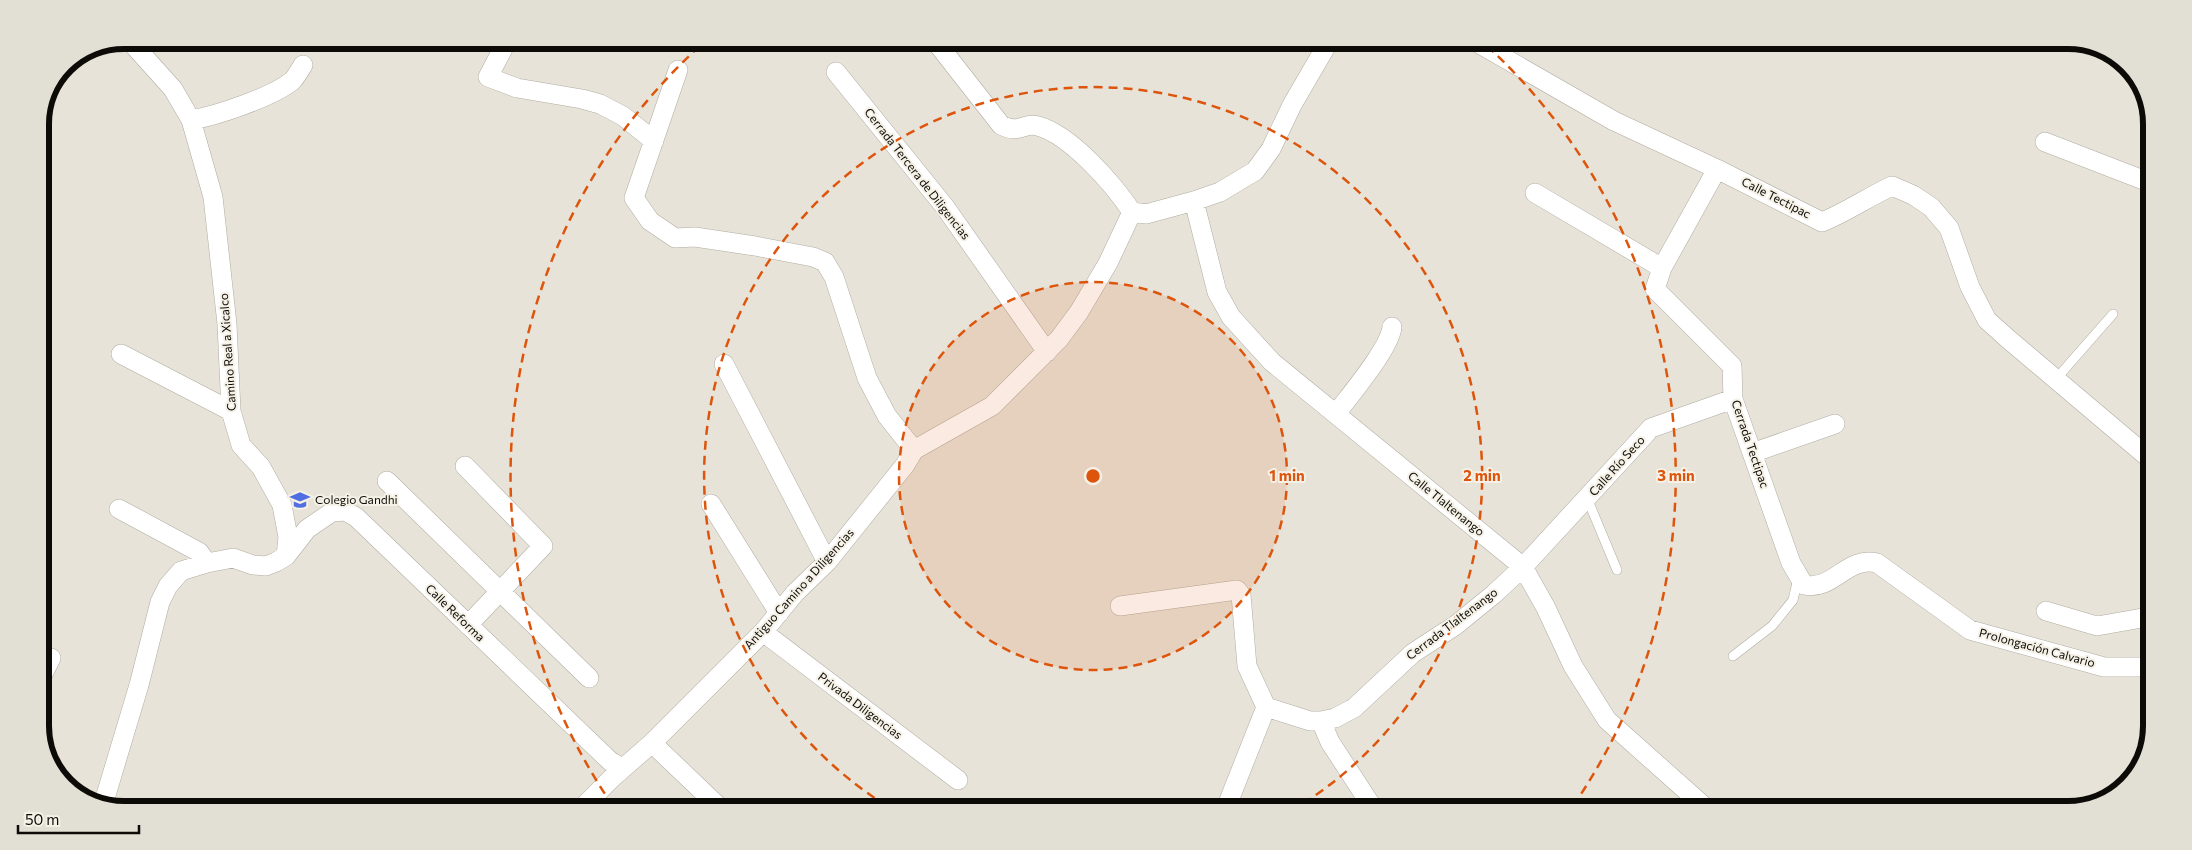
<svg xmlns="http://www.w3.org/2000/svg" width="2192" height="850" viewBox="0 0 2192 850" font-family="Commissioner,sans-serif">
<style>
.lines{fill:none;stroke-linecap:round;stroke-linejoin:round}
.lane-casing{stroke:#b0aca1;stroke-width:10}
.street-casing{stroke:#b0aca1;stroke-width:20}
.lane{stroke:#fff;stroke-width:9}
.street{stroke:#fff;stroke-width:19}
.ring{fill:none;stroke:#dd550c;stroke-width:2.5;stroke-dasharray:9 6}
.labels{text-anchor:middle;stroke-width:4;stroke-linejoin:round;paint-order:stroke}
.street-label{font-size:12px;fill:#0d0b08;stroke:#f5f1e6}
.poi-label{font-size:12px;fill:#0d0b08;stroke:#f5f1e6;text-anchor:start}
.rim{fill:none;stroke:#0d0b08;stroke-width:6}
.centre{fill:#dd550c;stroke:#f5f1e6;stroke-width:2.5}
.ring-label{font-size:15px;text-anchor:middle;font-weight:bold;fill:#dd550c;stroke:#f5f1e6;stroke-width:4;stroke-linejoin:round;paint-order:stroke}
</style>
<rect width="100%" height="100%" fill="#e8e3d8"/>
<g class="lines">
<defs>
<path id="lane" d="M2056,379L2113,314
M1587,498L1617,570
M1733,656L1772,626L1793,600L1798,578"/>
<path id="street" d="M129,40L173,89L191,120L213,197L227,324L231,411L241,445L261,467L282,505L288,537L286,556
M507,41L488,77L517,88L582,99L600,104L623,116L654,141
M936,42L1001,125C1020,135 1023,122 1038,126C1071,135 1114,185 1132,212
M1478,43L1614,121L1717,169L1822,222C1847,212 1868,197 1892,186L1913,195L1931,207L1949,228L1970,287L1987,320L2007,338L2149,458
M678,70L634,198L650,221L675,238L695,237L755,246L813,257L825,262L834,277L867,378L887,416L914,450
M836,72L945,207L1047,352
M191,120C216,116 272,97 292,81C296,77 300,70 303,65
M2045,142L2151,183
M1717,169L1662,268L1655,289L1732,366L1733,399L1791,563L1804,585C1834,591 1846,556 1877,563L1970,630L2104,667H2148
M1535,193L1662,268
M1194,201L1217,292L1231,317L1272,362L1523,567L1546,608L1573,666L1607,720L1707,809
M1132,212L1146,214L1194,201L1220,192L1255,171L1271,149L1292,105L1328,43
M121,354L231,411
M724,364L827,562
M1336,414C1350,395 1390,348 1392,327
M1752,453L1835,424
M465,466L543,546L468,625
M387,481L589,678
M711,504L779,613
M119,509L199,552L207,563
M1120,606L1237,590L1241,595L1247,666L1266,707
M2046,611L2097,626L2148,617
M763,632L958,780
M40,680L51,658
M1321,721L1330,742L1373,808
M652,743L719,807
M103,805L139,685L160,602L168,586L181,571L207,563L233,558L253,565L266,566L276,562L286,556L307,529L332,512L345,511L356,517L610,761L622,768
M583,807L613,777L652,743L763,632L795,593L827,562L905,465L914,450L992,406L1059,339L1079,312L1108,263L1132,212
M1226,808L1266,707L1310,721H1321L1335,718L1354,708L1413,653L1456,625L1494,594L1523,567L1651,428L1733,399"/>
</defs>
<use href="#lane" class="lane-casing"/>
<use href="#street" class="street-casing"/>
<use href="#lane" class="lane"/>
<use href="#street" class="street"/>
</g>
<circle cx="1093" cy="476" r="194" fill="#dd550c" fill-opacity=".12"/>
<g class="ring">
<circle cx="1093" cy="476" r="194"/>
<path d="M887 806A389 389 0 1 1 1296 808"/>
<path d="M613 806A583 583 0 0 1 703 43M1487 46A583 583 0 0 1 1573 806"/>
</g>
<defs>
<symbol id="school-bare" viewBox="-9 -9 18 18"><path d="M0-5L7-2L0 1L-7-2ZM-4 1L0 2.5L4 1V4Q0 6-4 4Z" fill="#516ee3" stroke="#f5f1e6" stroke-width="2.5" paint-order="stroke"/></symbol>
</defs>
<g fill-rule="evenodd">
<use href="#school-bare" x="286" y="486" width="28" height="28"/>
</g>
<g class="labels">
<g class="street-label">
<text transform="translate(917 174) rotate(52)" y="4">Cerrada Tercera de Diligencias</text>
<text transform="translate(1776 198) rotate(27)" y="4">Calle Tectipac</text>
<text transform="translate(228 352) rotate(-94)" y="4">Camino Real a Xicalco</text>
<text transform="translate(1750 444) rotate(71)" y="4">Cerrada Tectipac</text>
<text transform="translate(1617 466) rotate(-48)" y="4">Calle Río Seco</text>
<text transform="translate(1446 504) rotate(39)" y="4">Calle Tlaltenango</text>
<text transform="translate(799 589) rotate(-48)" y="4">Antiguo Camino a Diligencias</text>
<text transform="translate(455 613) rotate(44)" y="4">Calle Reforma</text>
<text transform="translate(1452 624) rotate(-37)" y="4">Cerrada Tlaltenango</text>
<text transform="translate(2037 648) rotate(15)" y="4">Prolongación Calvario</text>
<text transform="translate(860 706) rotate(37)" y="4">Privada Diligencias</text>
</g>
<g class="poi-label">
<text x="315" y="504">Colegio Gandhi</text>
</g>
</g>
<path d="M0 0H2192V850H0ZM124 49H2068A75 75 0 0 1 2143 124V726A75 75 0 0 1 2068 801H124A75 75 0 0 1 49 726V124A75 75 0 0 1 124 49Z" fill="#e2dfd4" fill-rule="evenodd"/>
<path class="rim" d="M124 49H2068A75 75 0 0 1 2143 124V726A75 75 0 0 1 2068 801H124A75 75 0 0 1 49 726V124A75 75 0 0 1 124 49Z"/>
<circle cx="1093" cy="476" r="8" class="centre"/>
<g class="ring-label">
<text x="1287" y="481">1 min</text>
<text x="1482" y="481">2 min</text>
<text x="1676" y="481">3 min</text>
</g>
<path d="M18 825v8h121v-8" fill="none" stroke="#0d0b08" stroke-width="2.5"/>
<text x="25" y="825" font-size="15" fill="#0d0b08" stroke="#f5f1e6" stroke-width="4" paint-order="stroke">50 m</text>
</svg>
